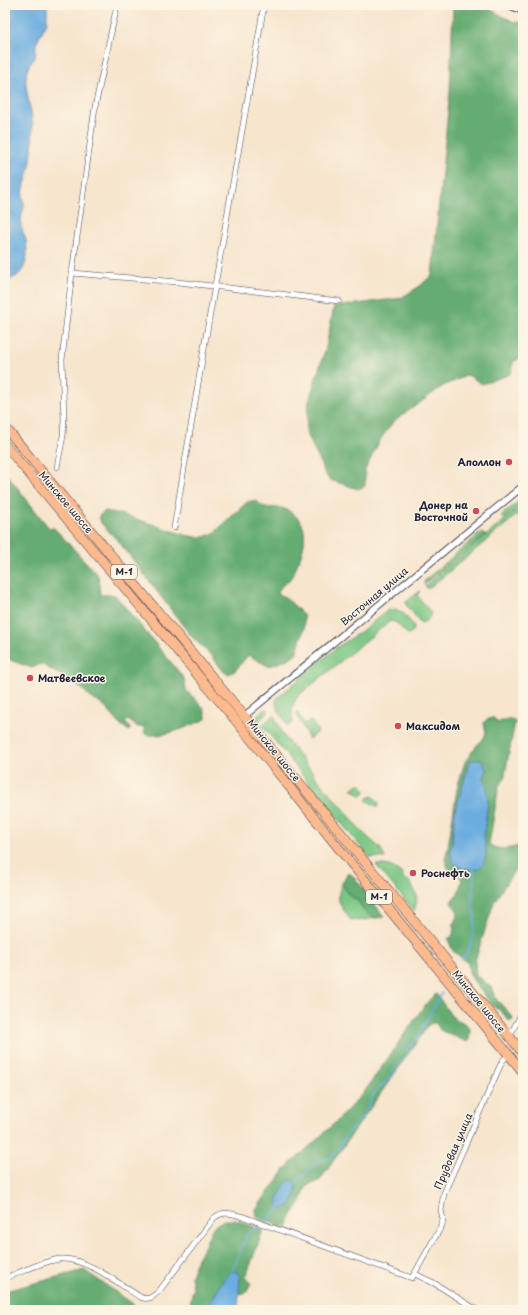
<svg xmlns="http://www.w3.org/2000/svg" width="528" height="1315" viewBox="0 0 528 1315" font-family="'Playpen Sans',sans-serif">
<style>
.green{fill:#7cc785;stroke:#4f7460}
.forest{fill:#65ac72;stroke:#446756;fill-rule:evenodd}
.water{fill:#6cade0;stroke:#47688e}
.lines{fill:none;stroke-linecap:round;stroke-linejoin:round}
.stream{stroke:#6cade0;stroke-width:1.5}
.minor-casing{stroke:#423f51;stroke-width:6}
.tertiary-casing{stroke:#423f51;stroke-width:8}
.trunk-casing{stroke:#423f51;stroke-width:10}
.minor{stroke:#fff;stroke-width:5}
.tertiary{stroke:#fff;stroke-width:6}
.trunk{stroke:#fcba8e;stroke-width:9}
.poi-dot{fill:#d1495b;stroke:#fcf5e5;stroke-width:1.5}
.labels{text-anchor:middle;stroke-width:3;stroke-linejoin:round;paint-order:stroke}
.shield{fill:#fcf5e5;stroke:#63616e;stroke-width:1}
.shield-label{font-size:9px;font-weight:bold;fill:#22223b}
.poi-label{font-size:10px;font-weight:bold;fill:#22223b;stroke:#fcf5e5;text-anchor:start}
.street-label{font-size:10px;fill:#22223b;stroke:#fcf5e5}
</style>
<rect width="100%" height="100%" fill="#fcf5e5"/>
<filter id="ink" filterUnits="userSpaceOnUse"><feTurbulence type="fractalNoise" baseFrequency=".025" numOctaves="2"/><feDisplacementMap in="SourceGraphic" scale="8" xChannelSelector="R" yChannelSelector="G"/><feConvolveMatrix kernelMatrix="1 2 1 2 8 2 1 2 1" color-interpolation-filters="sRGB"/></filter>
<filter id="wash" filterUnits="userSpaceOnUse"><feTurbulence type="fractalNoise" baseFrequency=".012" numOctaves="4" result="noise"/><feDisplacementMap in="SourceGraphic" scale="16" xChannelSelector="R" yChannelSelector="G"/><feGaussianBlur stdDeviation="0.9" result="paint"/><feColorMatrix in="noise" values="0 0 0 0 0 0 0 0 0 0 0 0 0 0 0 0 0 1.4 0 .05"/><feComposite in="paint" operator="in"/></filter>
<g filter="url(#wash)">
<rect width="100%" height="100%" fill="#f7e5cd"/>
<path class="green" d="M523,498V503L504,519L501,516Z
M523,505V510L428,589L425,586Z
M482,532L485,535L424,584L425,580Z
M420,591L417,595L431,613C430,618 427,621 421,623L407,606L406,602Z
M395,609L402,612L414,626L412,632L408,634C401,630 399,621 390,621L298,696C292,705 291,712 293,723L288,726L276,706V699L336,648L359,633L388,610Z
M266,708L269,712L257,722C256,715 261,712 266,708Z
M297,712L305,724L311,721L318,731L309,739L298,717Z
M274,715L283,735L323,786L344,809L361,831L380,848L385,858L369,857L262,725Z
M358,784L362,785L365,791L362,796L352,789Z
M372,796L376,799L379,802L378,807L366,800L369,797Z
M376,865C387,864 395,867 403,875L402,876L406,881L408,880C417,892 419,897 414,911Z
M342,883L347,893L358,901L365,912L375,918C369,919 359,922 352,920C349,919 348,916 346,913C337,902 337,896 342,883Z"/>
<path class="forest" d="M453,5H493L489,9L514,22H523V356L513,362L511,373L508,375L482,384L468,375L443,386L393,422L380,440L365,470V486L358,489L330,480L325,474L306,431L309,400L326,347L334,307L401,298L420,286L432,275L450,90Z
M5,472L49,528H54L98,575L100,595H115L184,678L186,690C194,699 207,706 206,719C189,726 163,739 145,734L144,727H138L128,720L125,722L130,728L129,731L120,724L101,703L92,699L81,688L41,664L32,668L5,658Z
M256,500C259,503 262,507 266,507C273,509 280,506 287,510C309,522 307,540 299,560C296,566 295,573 291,578C285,585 282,583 277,594L285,597L304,615V629L296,654L288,659L276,664L268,666L248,655L235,671L228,674L224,672L211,655L191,636L120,543L101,523L99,516L105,511L124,515L185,535L201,538L214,533L247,502Z
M491,718H494L498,723C503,720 511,716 515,722L505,774C506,780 503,781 499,785L489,844C496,851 512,849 520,845L523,835V857L494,902L475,961L476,975L491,987L496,999L512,1016L513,1019L510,1021L508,1020L500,1010L495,1008L477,986L469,973L468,963L453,951L448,939L453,935L454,923L458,914L457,910L451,903L452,900L458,893L462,880L459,875L448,868L445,859L448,847L457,788L465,762L476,746L483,739L486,733L484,723L485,721ZM481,759L487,771L483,778L488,802L484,833L486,855L450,850L452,843L455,811L468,766L470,761Z
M347,874H351L366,892L384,917L375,918L365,912L358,901L347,893L342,883Z
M436,994C438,996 448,1011 450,1014C453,1020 464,1021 468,1026C472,1030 469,1035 469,1040L467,1042L440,1030L436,1023H434L429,1024L320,1180L315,1183L310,1184L306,1187L301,1202L290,1218L287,1228C281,1226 258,1220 256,1215C255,1213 256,1211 256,1209L287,1167L337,1121L365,1091L422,1009L430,999Z
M224,1220H235L263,1230L246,1277L251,1284C248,1290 246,1293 239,1294L240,1277L232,1271L223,1280L206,1310H190L191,1299L193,1287L191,1276L197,1258L204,1247L212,1229L214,1226Z
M84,1270L142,1310H5V1291Z"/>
<path class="water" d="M5,5H47V22L36,44L35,58C17,74 31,101 32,121C33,137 33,154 29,170C27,178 24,186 23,194C22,198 24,202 24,206C23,211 21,216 21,221C20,229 25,234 26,241C29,260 25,277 5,281Z
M481,759L487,771L483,778L487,786L488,802L484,833L486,855L483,864L478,869H463L456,865L452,861L450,850L452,843L455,811L470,761Z
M289,1180H291C294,1182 296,1184 296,1188C297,1194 291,1207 284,1208C269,1209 285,1184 289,1180Z
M232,1271L237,1272L240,1277L238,1310H206L223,1280Z"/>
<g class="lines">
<path class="stream" d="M462,960L469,949L473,935L475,917L472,902L474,869
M294,1185L315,1164L320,1161L329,1159L337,1151L348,1132L355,1126L364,1116L374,1094L390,1077L396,1067L405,1057L411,1045L415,1042L419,1037L421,1030L442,993
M265,1223L282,1206
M232,1272L247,1234L262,1225"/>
</g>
</g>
<g filter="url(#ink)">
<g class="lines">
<defs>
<path id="minor" d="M72,273L178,282L339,301
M57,467L63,436L64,421L62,360L72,273L95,107L117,5
M174,528L204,348L264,5
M509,1037L523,1011
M415,1274L434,1283L477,1310
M5,1278C22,1272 43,1261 60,1259C86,1257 119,1284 140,1297C149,1301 154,1296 160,1290L214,1218C224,1210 232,1214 244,1217L412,1278L442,1225L443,1219L441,1210L444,1193L500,1066L503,1060L509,1055"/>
<path id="tertiary" d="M509,5L523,11
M243,717L523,486"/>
<path id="trunk" d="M5,427L523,1053
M5,445L237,722L341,851L523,1072"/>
</defs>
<use href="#minor" class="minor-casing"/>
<use href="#tertiary" class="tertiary-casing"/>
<use href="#trunk" class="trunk-casing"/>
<use href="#minor" class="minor"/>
<use href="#tertiary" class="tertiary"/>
<use href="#trunk" class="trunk"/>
</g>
</g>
<g class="poi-dot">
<circle cx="509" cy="462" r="4"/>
<circle cx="476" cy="511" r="4"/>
<circle cx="30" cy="678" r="4"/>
<circle cx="398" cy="726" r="4"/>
<circle cx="413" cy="873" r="4"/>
</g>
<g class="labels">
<g class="shield">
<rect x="111" y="565" width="26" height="14" rx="3"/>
<rect x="366" y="890" width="26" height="14" rx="3"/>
</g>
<g class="shield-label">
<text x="124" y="575">М-1</text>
<text x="379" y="900">М-1</text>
</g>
<g class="poi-label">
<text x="501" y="466" text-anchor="end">Аполлон</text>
<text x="468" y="509" text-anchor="end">Донер на<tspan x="468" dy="12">Восточной</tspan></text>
<text x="38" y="682">Матвеевское</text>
<text x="406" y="730">Максидом</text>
<text x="421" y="877">Роснефть</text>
</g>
<g class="street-label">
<text transform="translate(66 502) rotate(50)" y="4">Минское шоссе</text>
<text transform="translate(374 596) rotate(-40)" y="4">Восточная улица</text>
<text transform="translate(274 750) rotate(51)" y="4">Минское шоссе</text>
<text transform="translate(479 1001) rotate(51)" y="4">Минское шоссе</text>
<text transform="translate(453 1151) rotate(-67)" y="4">Прудовая улица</text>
</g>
</g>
<rect width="528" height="1315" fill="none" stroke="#fcf5e5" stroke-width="20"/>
</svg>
